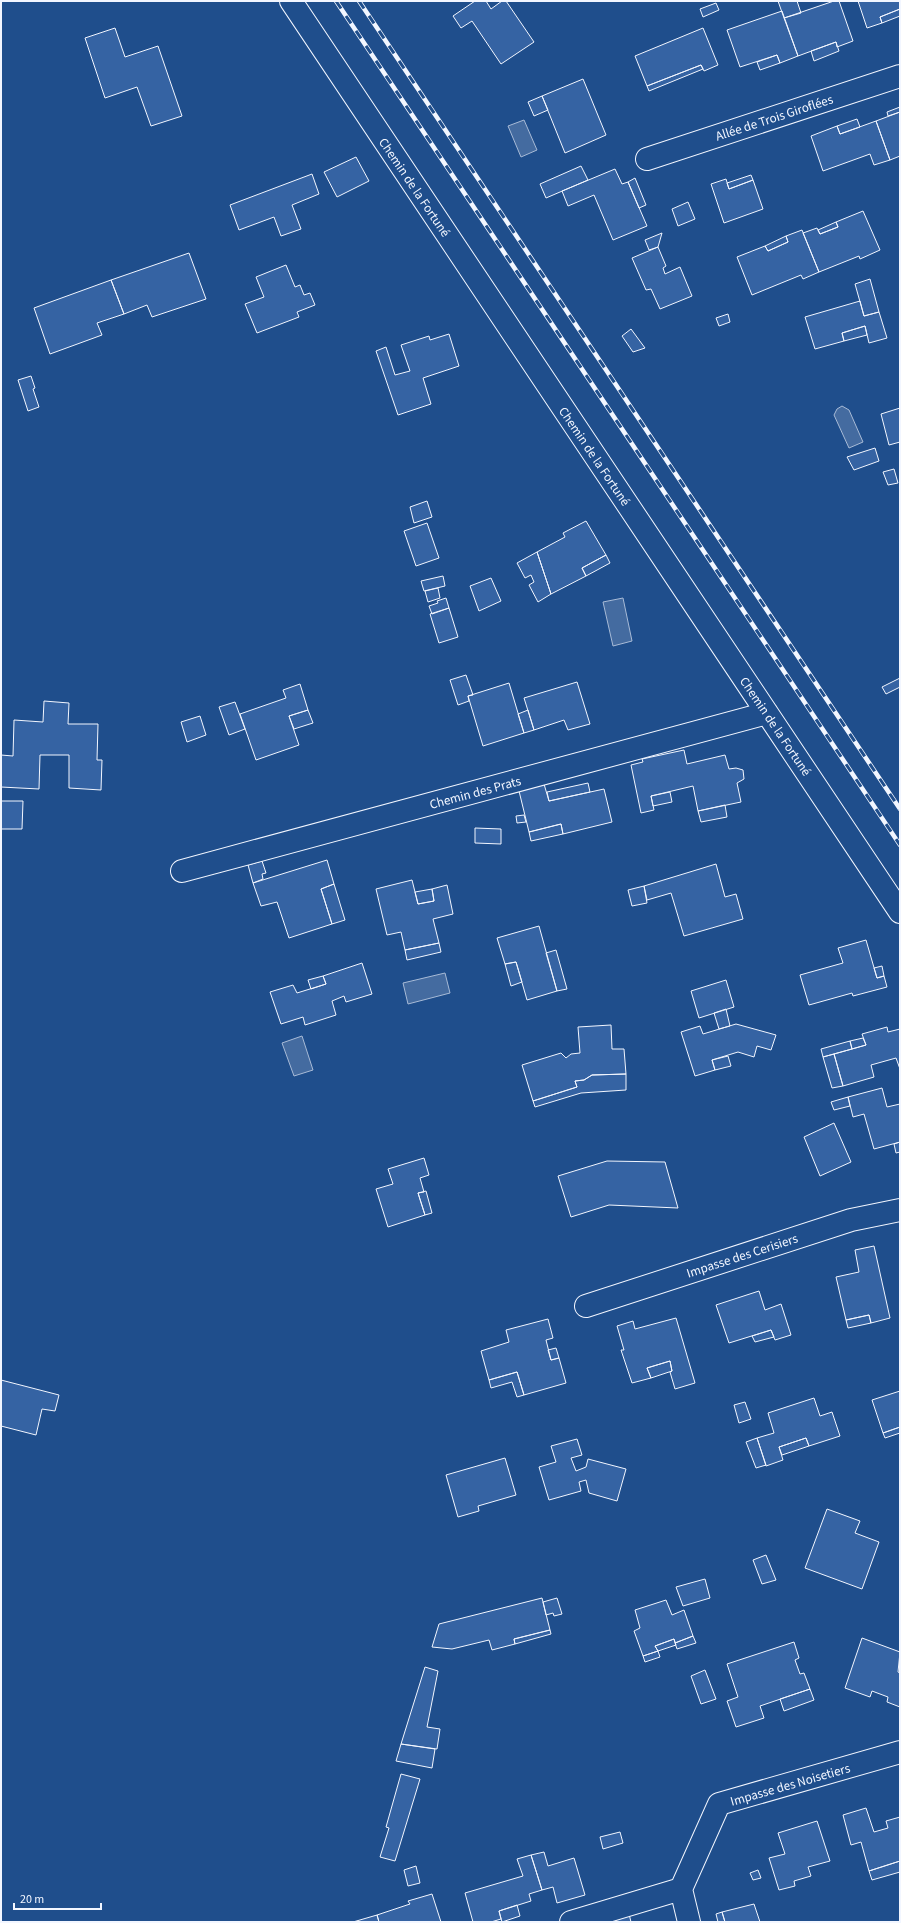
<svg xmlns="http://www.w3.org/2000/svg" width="901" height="1923" viewBox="0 0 901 1923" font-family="'Source Sans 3',sans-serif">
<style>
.water{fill:#446ba0;stroke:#a8bbd7}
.building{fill:#3563a3;stroke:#f2f6ff}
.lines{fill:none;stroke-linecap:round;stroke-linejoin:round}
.minor-casing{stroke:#f2f6ff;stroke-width:24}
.minor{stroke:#1f4e8c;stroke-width:22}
.rail-casing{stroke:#f2f6ff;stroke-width:4.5}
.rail{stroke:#1f4e8c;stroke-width:3;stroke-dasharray:9;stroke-linecap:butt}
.labels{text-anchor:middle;stroke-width:3;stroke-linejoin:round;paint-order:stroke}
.street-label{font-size:13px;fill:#f2f6ff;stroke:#1f4e8c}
</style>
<rect width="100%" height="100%" fill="#1f4e8c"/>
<path class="water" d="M524,120L537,150L521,157L508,126Z
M842,406L849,410L863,442L849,448L834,415L837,409Z
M623,598L632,641L613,646L603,602Z
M445,973L450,993L408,1004L403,983Z
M302,1036L313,1070L294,1076L282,1043Z"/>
<path class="building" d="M475,1H486L491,9L502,1H506L534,42L501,64L472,21L461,28L453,16Z
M778,1H797L801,13L784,18Z
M834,1H839L853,41L837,47L836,42L798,56L784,18Z
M858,1H900V9L880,17L882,23L867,28Z
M716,3L719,10L703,17L700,9Z
M900,9V16L882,23L880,17Z
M782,11L798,56L780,63L777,55L740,67L727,30Z
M115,28L125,57L158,46L182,116L151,126L137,87L105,98L85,38Z
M703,28L718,65L704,71L701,65L647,86L635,56Z
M836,42L839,51L814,61L811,51Z
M777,55L780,63L760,70L757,62Z
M701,65L703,69L649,91L647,86Z
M583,79L606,135L565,153L542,96Z
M542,96L548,110L534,116L528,102Z
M900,107V112L888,116L887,112Z
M900,112V156L890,160L876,121Z
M857,119L860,127L840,134L837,126Z
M876,121L890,160L874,165L870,154L823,171L811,136L837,126L840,134Z
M356,157L369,181L337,197L324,172Z
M581,166L588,180L546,198L540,184Z
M615,169L622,184L628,182L647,226L613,240L594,195L568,206L562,191Z
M312,174L319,194L292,205L301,229L281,236L274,217L239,230L230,205Z
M751,175L753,180L729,189L727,183Z
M635,178L646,205L639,208L628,182Z
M726,179L729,189L753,180L763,209L724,223L711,184Z
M688,202L695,219L678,226L672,209Z
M863,211L880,250L860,259L859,256L819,272L803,233L817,228L820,234L838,227L836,222Z
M836,222L838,227L820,234L818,230Z
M802,230L819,272L803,279L801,275L752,295L737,257L765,246L768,251L788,242L786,236Z
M662,233L658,247L649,250L645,240Z
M786,236L788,242L768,251L765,246Z
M658,247L666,266L663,268L665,274L680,267L692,296L660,309L651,289L646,290L632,258Z
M189,253L206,299L152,317L147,305L124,314L111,280Z
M286,265L295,287L300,285L304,295L310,293L315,305L297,312L299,317L257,333L245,304L264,297L256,277Z
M870,279L879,312L864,316L855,284Z
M111,280L124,314L97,323L102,335L50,354L34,308Z
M860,301L864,316L879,312L887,338L869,343L865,326L842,333L844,341L815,349L805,317Z
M728,314L730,322L719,326L716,318Z
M865,326L867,335L844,341L842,333Z
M631,329L645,348L633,352L622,336Z
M449,334L459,366L423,378L431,404L398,415L376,351L386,347L395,375L410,371L401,345L429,336L430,340Z
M31,376L35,388L33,389L39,407L28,411L18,380Z
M900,408V442L889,445L881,414Z
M875,448L879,461L854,470L847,457Z
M894,469L898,483L888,485L883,472Z
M427,501L432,517L414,523L410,507Z
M586,521L606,555L582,568L586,576L551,594L537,552L565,537L563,533Z
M427,523L439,558L416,566L404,531Z
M537,552L551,594L538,602L529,585L534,582L531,575L525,578L517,563Z
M606,555L610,563L586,576L582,568Z
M443,576L445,586L424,591L421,581Z
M491,578L501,601L479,611L470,586Z
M438,588L440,598L428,602L425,591Z
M446,598L449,608L432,614L429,606L438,603L437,601Z
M449,608L458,637L439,643L430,614Z
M466,675L473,695L468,696L469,701L458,705L450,680Z
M900,678V687L886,694L882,687Z
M577,682L590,724L568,730L564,720L534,730L524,698Z
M509,683L524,733L483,746L468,696Z
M300,684L308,710L289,716L299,745L256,760L240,714L286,698L283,690Z
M44,701L69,703L68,724H98L97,760H102L101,790L69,788V755H40L39,789L1,787V755L13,756L14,720L43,722Z
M235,702L245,729L229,735L219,707Z
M308,710L313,723L294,729L289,716Z
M528,710L534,730L524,733L518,714Z
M200,716L206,735L187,742L181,722Z
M684,750L687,764L725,755L729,769L736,768L743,770L744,779L737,783L741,802L698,811L693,786L651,796L654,810L641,813L631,765L643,762L642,759Z
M588,783L590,792L549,801L547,792Z
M544,784L549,801L604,789L612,822L563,834L561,824L529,832L519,791Z
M670,792L672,802L653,806L651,796Z
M1,801H23L22,829H1Z
M725,805L727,817L701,822L698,811Z
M524,815L526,822L517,823L516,816Z
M561,824L563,834L531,841L529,832Z
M475,828L501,829V844L475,843Z
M327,860L334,884L321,889L332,924L289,938L277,902L261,906L253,883Z
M262,861L266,873L262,874L263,879L253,883L248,865Z
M716,864L725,897L736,894L743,919L684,936L671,893L647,900L644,886Z
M412,880L418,904L434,901L432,889L447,885L453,914L433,919L439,943L405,950L401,932L387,935L376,889Z
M334,884L345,920L332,924L321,889Z
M644,886L647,903L632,906L628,890Z
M432,889L434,901L418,904L415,892Z
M539,926L557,991L527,1000L516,962L505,964L497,938Z
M866,940L877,978L884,976L887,987L853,996L852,993L809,1005L800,975L843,963L838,948Z
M439,943L441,952L407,960L405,950Z
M556,950L567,989L557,991L546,953Z
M516,962L522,982L511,986L505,964Z
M362,963L372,994L346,1002L344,996L332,1001L336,1015L305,1025L303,1017L281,1024L270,992L293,985L297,993L326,984L323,976Z
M882,966L884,976L877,978L874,968Z
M323,976L326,984L311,989L308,980Z
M726,980L734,1007L699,1018L691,991Z
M726,1009L730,1026L719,1029L714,1013Z
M736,1024L776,1035L771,1050L757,1046L754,1057L738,1052L712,1060L715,1070L695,1076L681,1032L700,1026L703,1034Z
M611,1025L612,1049H624L626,1074L592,1075L584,1080L575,1081L577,1087L533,1101L522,1065L561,1053L566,1058L571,1054L580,1053L578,1027Z
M887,1027L888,1032L900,1029V1069L896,1058L871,1065L874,1077L843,1086L834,1054L866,1045L862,1034Z
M863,1038L866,1045L852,1049L850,1041Z
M850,1041L852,1049L823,1057L821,1049Z
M834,1054L843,1086L832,1088L823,1057Z
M728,1056L731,1066L715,1070L712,1060Z
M626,1074V1090L581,1093L535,1107L533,1101L577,1087L575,1081L584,1080L592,1075Z
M882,1088L887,1107L900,1104V1142L874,1149L864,1114L853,1117L848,1097Z
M848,1097L850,1106L834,1110L831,1102Z
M834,1123L851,1162L820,1176L804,1137Z
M900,1142V1152L896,1153L894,1144Z
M424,1158L429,1175L420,1178L424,1192L418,1193L425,1215L388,1227L376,1189L393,1184L388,1169Z
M607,1161L665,1162L678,1208L609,1205L571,1217L558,1176Z
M426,1191L432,1213L425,1215L418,1193Z
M874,1246L890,1318L871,1323L869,1315L846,1320L836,1277L859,1272L855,1250Z
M759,1291L765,1310L781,1304L791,1335L775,1340L771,1330L729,1343L716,1305Z
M869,1315L871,1323L848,1328L846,1320Z
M676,1318L695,1383L675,1389L670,1372L672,1371L670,1361L647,1368L651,1378L632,1383L621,1350H624L617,1326L633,1321L635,1329Z
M548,1319L553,1338L546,1340L551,1360L559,1358L566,1383L524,1395L517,1372L489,1380L481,1351L509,1342L506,1330Z
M771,1330L774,1337L755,1342L752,1336Z
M556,1348L559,1358L551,1360L548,1350Z
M670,1361L672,1371L651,1378L647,1368Z
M517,1372L524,1395L517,1397L512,1382L491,1388L489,1380Z
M1,1380L59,1395L55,1411L42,1409L36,1435L1,1426Z
M900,1391V1427L883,1433L872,1400Z
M814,1398L820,1416L832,1412L840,1436L809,1446L806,1438L779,1447L783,1460L766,1466L757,1438L774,1433L768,1413Z
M745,1402L751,1419L739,1423L734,1405Z
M900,1427V1433L885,1438L883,1433Z
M757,1438L766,1465L756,1468L746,1442Z
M806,1438L809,1446L782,1455L779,1447Z
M577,1439L582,1455L571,1458L576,1471L586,1467L588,1459L626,1469L617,1501L589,1493L586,1480L579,1482L581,1491L549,1500L539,1467L556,1462L551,1446Z
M505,1458L516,1495L478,1506L479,1511L458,1517L446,1475Z
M827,1509L860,1521L855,1533L879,1542L862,1589L805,1568Z
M766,1555L776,1580L762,1584L753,1560Z
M705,1579L710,1598L683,1606L676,1587Z
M542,1598L550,1630L514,1639L515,1644L492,1650L489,1640L452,1649L432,1647L439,1624Z
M557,1598L562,1614L554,1616L553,1613L546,1615L543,1602Z
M666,1600L672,1615L684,1610L693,1636L675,1643L674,1639L655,1646L658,1651L643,1656L634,1631L640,1628L635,1610Z
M550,1630L551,1634L515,1644L514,1639Z
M693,1636L696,1643L677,1649L675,1643Z
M862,1638L900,1652L898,1672L900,1673V1707L887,1702L888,1697L872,1691L870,1697L845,1688Z
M674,1639L676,1645L658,1651L655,1646Z
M794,1642L799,1658L795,1660L800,1674L804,1673L810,1689L760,1706L764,1718L736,1727L727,1701L738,1697L727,1664Z
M658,1651L660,1657L645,1662L643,1656Z
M425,1667L438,1671L427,1727L440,1729L437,1749L401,1744Z
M705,1670L716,1699L701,1704L691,1676Z
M810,1689L814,1700L784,1711L780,1699Z
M401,1744L435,1749L432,1768L396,1761Z
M401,1774L420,1779L395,1861L380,1857L389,1828L386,1827Z
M866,1808L874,1832L888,1828L886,1821L900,1817V1861L869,1871L861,1842L851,1845L843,1815Z
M817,1821L830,1861L808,1867L811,1876L794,1881L795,1886L779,1890L769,1858L785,1854L778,1833Z
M620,1832L623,1843L603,1849L600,1837Z
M544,1852L548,1866L574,1858L585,1895L557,1903L553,1887L542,1890L531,1855Z
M531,1855L542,1890L529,1894L531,1901L499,1911L501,1919L491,1922H473L465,1893L523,1876L517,1859Z
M900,1861V1872L872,1880L869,1871Z
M416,1866L420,1883L408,1886L404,1870Z
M758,1870L761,1878L753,1880L750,1873Z
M432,1894L441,1922H379L377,1915L410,1904L408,1901Z
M754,1904L760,1922H725L722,1912Z
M517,1905L520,1916L502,1922L499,1911Z
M628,1910L631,1922H589Z
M722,1912L725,1922H718L716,1914Z
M377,1915L379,1922H353Z"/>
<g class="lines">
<defs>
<path id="minor" d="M291,1L900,912
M647,159L900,76
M182,871L767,713
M586,1306L851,1220L900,1210
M681,1889L689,1922
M571,1922L681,1889L719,1804L900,1752"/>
</defs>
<use href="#minor" class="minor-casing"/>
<use href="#minor" class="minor"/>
<defs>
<path id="rail" d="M336,1L900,845
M359,1L900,809"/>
</defs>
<use href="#rail" class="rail-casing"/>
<use href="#rail" class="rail"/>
</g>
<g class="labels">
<g class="street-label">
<text transform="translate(774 117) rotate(-18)" y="5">Allée de Trois Giroflées</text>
<text transform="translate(415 187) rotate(56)" y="5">Chemin de la Fortuné</text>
<text transform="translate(595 456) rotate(56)" y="5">Chemin de la Fortuné</text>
<text transform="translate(776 726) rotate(56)" y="5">Chemin de la Fortuné</text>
<text transform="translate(475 792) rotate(-15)" y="5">Chemin des Prats</text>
<text transform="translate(742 1255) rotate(-18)" y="5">Impasse des Cerisiers</text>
<text transform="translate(790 1784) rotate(-16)" y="5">Impasse des Noisetiers</text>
</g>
</g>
<rect width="901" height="1923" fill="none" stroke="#f2f6ff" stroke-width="4"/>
<path d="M14 1903v6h87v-6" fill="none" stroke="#f2f6ff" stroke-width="2"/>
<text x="20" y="1903" font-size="12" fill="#f2f6ff" stroke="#1f4e8c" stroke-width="3" paint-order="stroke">20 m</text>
</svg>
